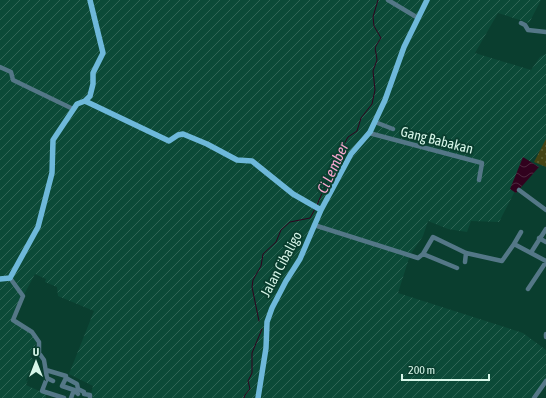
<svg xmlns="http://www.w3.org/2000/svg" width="546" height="398" viewBox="0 0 546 398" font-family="'Asap Condensed',sans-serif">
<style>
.industrial{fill:url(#industrial-furrows)}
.grass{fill:url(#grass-dots)}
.water{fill:url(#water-waves)}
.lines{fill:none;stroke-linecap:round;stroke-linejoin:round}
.stream{stroke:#31021e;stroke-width:1}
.minor{stroke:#547787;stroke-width:4.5}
.major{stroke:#6eb8da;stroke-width:5.5}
.labels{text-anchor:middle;stroke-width:4;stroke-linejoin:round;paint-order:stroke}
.street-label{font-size:14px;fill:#d7f6e9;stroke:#0a3e2f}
.water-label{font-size:15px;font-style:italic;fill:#f6a6ce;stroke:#0a3e2f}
</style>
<defs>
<pattern id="industrial-furrows" width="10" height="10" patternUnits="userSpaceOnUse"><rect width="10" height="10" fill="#0c4a38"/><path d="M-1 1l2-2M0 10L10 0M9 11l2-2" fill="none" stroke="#2f6555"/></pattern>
<pattern id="grass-dots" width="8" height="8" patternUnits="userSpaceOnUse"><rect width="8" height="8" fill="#434313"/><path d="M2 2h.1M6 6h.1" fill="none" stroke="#5d5f35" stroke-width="1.8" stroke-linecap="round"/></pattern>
<pattern id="water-waves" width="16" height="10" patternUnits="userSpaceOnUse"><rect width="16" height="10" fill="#31021e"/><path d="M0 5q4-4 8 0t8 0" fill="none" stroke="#4e283f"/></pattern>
</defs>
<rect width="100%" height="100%" fill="#0a3e2f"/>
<path class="industrial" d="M0,0H541L529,23L498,13L475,53L531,70L540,57L546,54V143L531,160L499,222L471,221L467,232L448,229L428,221L423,236L410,255L398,293L523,333L546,350V378L535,398H93L91,394L93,386L69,374L94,311L58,296L57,287L45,282L46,279L35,274L11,319L31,333L37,341L30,356L35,361L26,385L46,394V398H0Z"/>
<path class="grass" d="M546,139V167L534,162Z"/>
<path class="water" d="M523,157L539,167L516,193L510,189Z"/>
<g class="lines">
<path class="stream" d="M317,205L334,165L338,164L343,146L348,137L357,131L361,118L372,104L375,90L373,71L377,60C376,47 372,51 381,38L374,26L373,17L378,0
M259,321L252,287L253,280L261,266L263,254L276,242L281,230L290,222L310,218L315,209
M244,398L245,395L250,389L248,381L252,373V353L262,329"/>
<path class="minor" d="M388,0L418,18
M521,23L525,25L528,30L546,32
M0,67L11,72L13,80L73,109
M375,122L393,129
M369,133L482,163L479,180
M519,190L546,210
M314,225L418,258L423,254L433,237L466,253L502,261L514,244L546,261
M539,238L546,242
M514,244L521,232
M532,251L546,229
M423,254L457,268
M465,262L466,253
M10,278L23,296L13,320L32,332L39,342V353L44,360L47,378L42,391L64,398
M528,289L546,262
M546,334V337
M46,370L66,376V378L77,384L78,389L84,392V394L90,395V398
M47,378L53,381
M66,378L62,386L74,390L78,394
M71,398L74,390
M534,398L546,381"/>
<path class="major" d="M85,101L169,141L178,135L183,134L207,144L237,160L252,161L293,194L321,210
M0,279L10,278L38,227L52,173L53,140L77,104L85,101L90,96L93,84V73L103,53L90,0
M258,398L266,348L267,322L272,308L286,281L300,259L321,210L351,154L370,132L385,100L404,47L427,0"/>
</g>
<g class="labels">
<g class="street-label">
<text transform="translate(437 140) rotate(14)" y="5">Gang Babakan</text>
<text transform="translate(281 264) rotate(-62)" y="5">Jalan Cibaligo</text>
</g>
<g class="water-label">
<text transform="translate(333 168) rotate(-65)" y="5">Ci Lember</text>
</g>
</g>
<g transform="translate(36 362)" stroke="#0a3e2f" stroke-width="3" paint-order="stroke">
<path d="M0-3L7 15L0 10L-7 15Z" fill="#d7f6e9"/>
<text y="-6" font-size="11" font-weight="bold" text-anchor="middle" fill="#d7f6e9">U</text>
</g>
<path d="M402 374v6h87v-6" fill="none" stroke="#d7f6e9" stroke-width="2"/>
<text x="408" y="374" font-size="12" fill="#d7f6e9" stroke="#0a3e2f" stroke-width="3" paint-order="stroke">200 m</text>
</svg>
